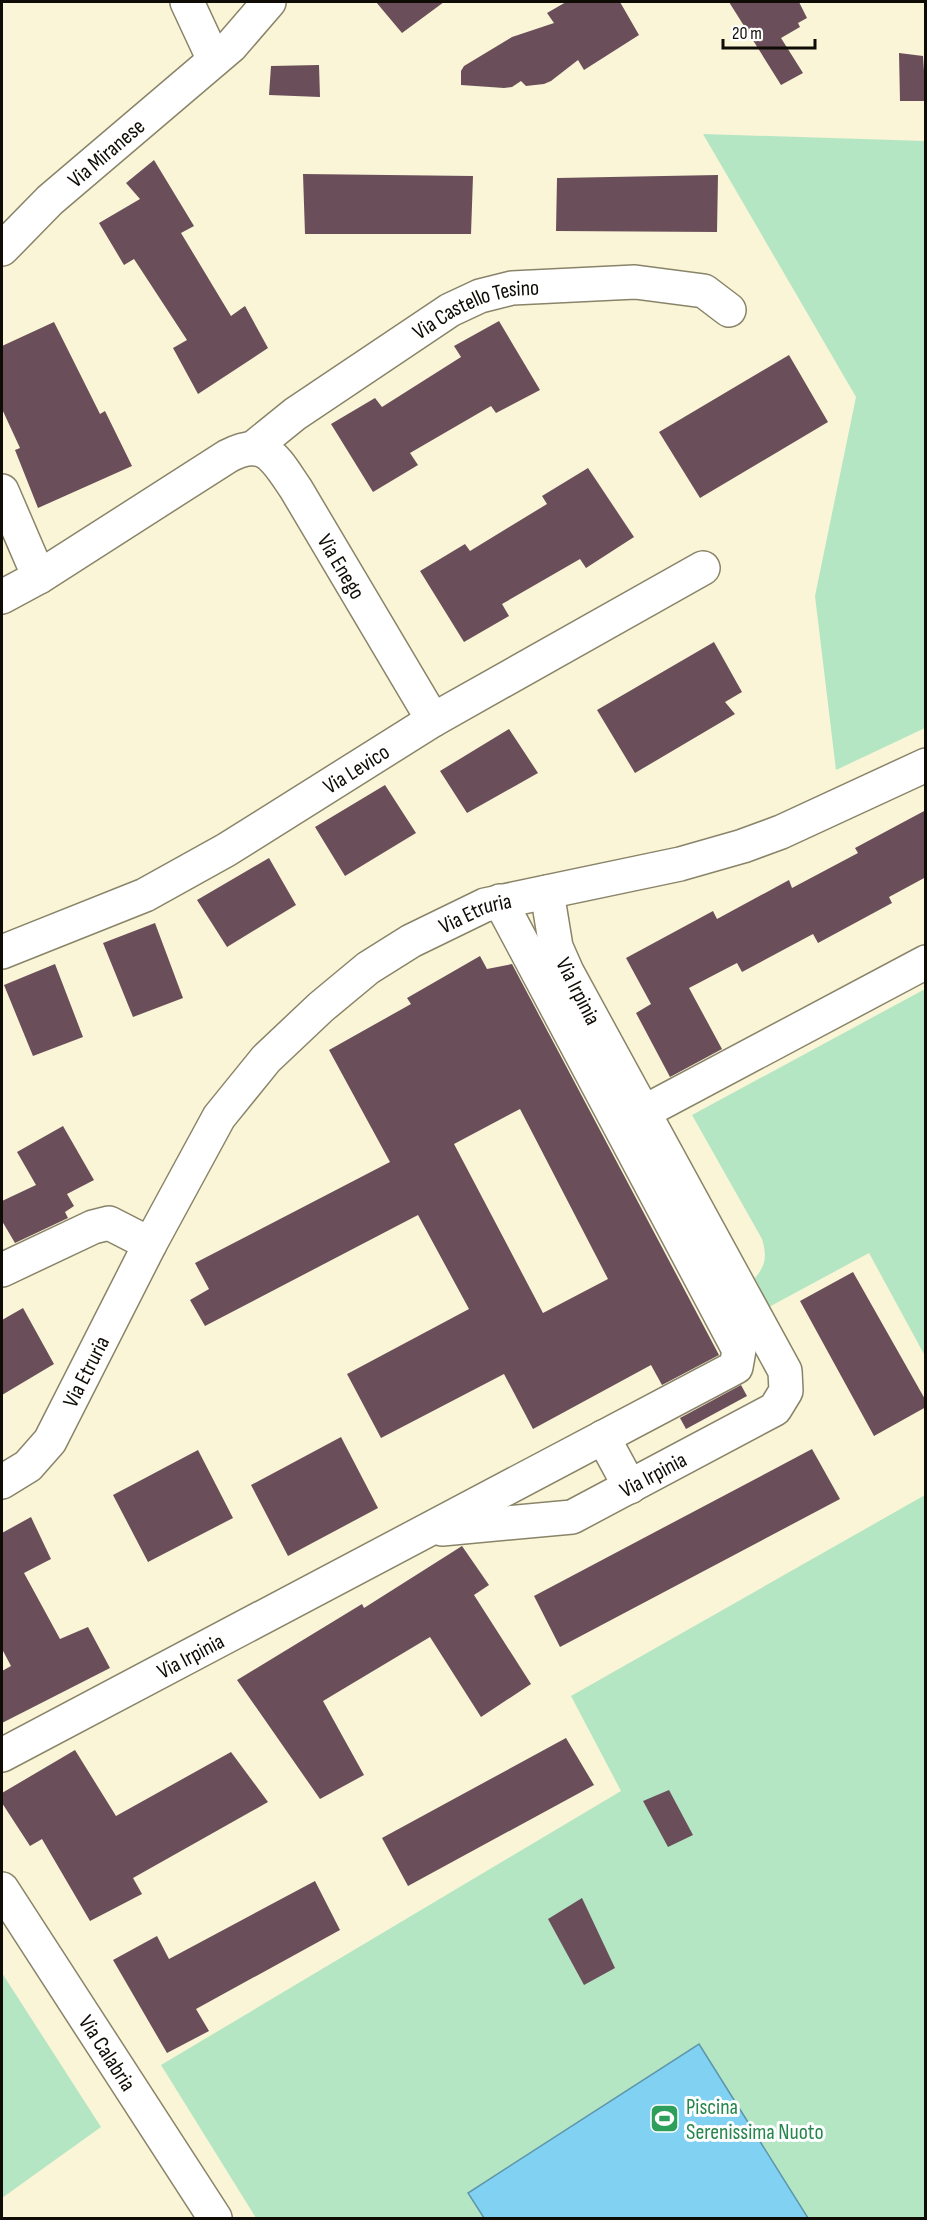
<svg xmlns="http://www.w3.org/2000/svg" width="927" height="2220" viewBox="0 0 927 2220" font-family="'Sofia Sans Condensed',sans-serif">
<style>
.green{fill:#b5e6c4}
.water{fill:#81d1f3;stroke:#5e96ab;stroke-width:1.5}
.building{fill:#6a4f5a;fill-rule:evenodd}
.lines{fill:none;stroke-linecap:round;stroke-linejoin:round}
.street-casing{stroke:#898469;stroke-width:36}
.secondary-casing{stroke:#898469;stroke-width:36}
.street{stroke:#fff;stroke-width:33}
.secondary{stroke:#fff;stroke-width:33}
.labels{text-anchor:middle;stroke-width:6;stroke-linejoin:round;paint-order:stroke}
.street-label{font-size:22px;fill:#0e0c04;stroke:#fff}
.leisure-label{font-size:22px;fill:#27864d;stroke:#fff;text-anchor:start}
</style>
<rect width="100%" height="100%" fill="#faf5d7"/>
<path class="green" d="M703,134L925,141V728L836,770L815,596L856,397Z
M925,989V1356L869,1253L769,1307L755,1278C766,1265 767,1256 762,1239L692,1115Z
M925,1495V2218H256L161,2065L621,1791L571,1696Z
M2,1973L101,2127L2,2198Z"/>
<path class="water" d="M699,2044L808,2218H484L468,2193Z"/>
<path class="building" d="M376,2H444L402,33Z
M566,2H620L639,35L584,70L578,60L551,81L544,84L526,86L521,81L512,87L504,88L461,85V71L464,66L512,37L554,23L547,13Z
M729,2H799L807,18L798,23L800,27L781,38L803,73L781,85Z
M899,53L923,56L926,101H900Z
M319,65L320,97L269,95L271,66Z
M154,160L194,226L181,233L231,316L245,306L268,348L198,394L173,348L187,340L134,259L124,265L99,223L140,199L126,183Z
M303,174L473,176L471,234H305Z
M718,175L717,232L556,231L557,178Z
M499,321L540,390L496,413L491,406L410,453L418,465L373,492L331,424L375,398L382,407L461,357L454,346Z
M54,322L100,414L105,411L132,466L38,508L15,450L20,448L2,409V346Z
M789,355L828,422L700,498L659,432Z
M588,468L634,537L586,568L580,559L502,604L509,616L464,642L420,571L465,544L470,551L547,504L542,496Z
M714,642L742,692L725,702L735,714L635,773L597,710Z
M509,729L538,773L467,813L440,771Z
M385,785L416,833L345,876L315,827Z
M926,810V877L889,897L892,903L818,943L813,934L742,972L737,963L689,988L722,1049L670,1077L636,1013L651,1004L626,958L713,911L717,919L789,880L792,888L858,853L855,848Z
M269,858L296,905L227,947L197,900Z
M155,923L183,998L133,1017L103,943Z
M480,956L487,969L512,964L719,1355L662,1385L651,1365L533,1429L504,1374L381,1438L347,1374L469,1309L418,1215L205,1326L190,1300L209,1289L195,1263L390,1162L329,1050L411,1004L407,998ZM520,1109L608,1279L543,1313L454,1144Z
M55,964L83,1037L33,1056L4,985Z
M63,1126L94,1180L67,1194L74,1206L65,1212L68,1218L15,1243L2,1221V1201L36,1185L17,1152Z
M853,1272L926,1401V1407L874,1436L800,1301Z
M23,1308L54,1364L2,1395V1320Z
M741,1385L747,1396L686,1429L680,1418Z
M341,1437L378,1508L288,1556L251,1485Z
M812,1449L840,1499L560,1647L534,1596Z
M198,1450L233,1518L148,1562L113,1495Z
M31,1517L51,1559L24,1573L60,1639L88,1627L110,1668L2,1723V1671L11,1666L2,1649V1533Z
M462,1546L489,1585L474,1595L531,1684L481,1717L430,1637L323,1701L364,1775L320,1799L237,1680L362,1604L364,1608Z
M566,1738L594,1785L408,1886L382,1838Z
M75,1750L116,1816L231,1752L268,1802L133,1878L142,1894L90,1921L42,1839L30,1846L2,1803V1793Z
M669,1790L693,1835L668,1847L643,1801Z
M315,1881L340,1930L196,2009L209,2031L167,2053L113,1960L157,1936L169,1959Z
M582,1898L615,1968L584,1985L548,1919Z"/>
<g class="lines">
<defs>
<g id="street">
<path d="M187,2L214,60"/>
<path id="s1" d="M253,448L295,414L450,310L480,296L512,288L635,282L704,291L729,310"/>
<path d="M2,491L39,577"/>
<path id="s2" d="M2,597L39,577L228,456C266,436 276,460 296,489L433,720"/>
<path id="s3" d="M2,952L145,895L226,850L433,720L703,568"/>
<path d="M644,1112L926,962"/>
<path d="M2,1270L93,1227L109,1223L150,1244"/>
<path d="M603,1437L630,1487"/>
<path id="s4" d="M2,1482L28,1466L50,1441L150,1244L219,1117L266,1059L321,1007L368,968L411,941L485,905L680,864L743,846L781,832L926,765"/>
<path id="s5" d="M442,1529L572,1517L775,1409L786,1391L785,1371L567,972L556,947L547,892"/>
<path id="s6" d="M2,1755L736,1367L739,1350L500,901"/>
<path id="s7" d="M2,1889L215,2218"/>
</g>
<g id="secondary">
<path id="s8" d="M2,249L50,200L231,46L269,2"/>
</g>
</defs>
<use href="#street" class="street-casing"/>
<use href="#secondary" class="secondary-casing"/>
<use href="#street" class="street"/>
<use href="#secondary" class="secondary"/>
</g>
<defs>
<symbol id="stadium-square" viewBox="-11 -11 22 22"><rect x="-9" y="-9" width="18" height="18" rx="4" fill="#2e9e5b" stroke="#fff"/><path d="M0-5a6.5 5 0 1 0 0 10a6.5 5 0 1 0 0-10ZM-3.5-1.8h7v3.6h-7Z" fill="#fff"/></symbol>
</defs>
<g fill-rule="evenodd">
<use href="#stadium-square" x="648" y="2102" width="33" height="33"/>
</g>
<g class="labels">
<g class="street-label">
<text dy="8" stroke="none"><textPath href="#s8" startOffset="142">Via Miranese</textPath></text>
<text dy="8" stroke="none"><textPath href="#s1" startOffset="266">Via Castello Tesino</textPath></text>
<text dy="8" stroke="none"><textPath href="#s2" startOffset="444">Via Enego</textPath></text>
<text dy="8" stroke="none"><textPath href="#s3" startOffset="400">Via Levico</textPath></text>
<text dy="8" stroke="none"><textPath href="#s4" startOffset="762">Via Etruria</textPath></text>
<text transform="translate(579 991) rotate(63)" y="8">Via Irpinia</text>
<text dy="8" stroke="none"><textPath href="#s4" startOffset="142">Via Etruria</textPath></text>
<text dy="8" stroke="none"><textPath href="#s5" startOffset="222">Via Irpinia</textPath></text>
<text dy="8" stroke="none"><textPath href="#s6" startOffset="213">Via Irpinia</textPath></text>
<text dy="8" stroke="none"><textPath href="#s7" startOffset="195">Via Calabria</textPath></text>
</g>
<g class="leisure-label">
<text x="686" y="2114">Piscina<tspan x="686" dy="25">Serenissima Nuoto</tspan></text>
</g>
</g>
<rect width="927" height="2220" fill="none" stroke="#0e0c04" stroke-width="6"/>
<path d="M723 39v9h92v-9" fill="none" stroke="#0e0c04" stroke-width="3"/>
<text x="732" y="39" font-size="18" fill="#0e0c04" stroke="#ffffff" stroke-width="4.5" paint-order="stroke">20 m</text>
</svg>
